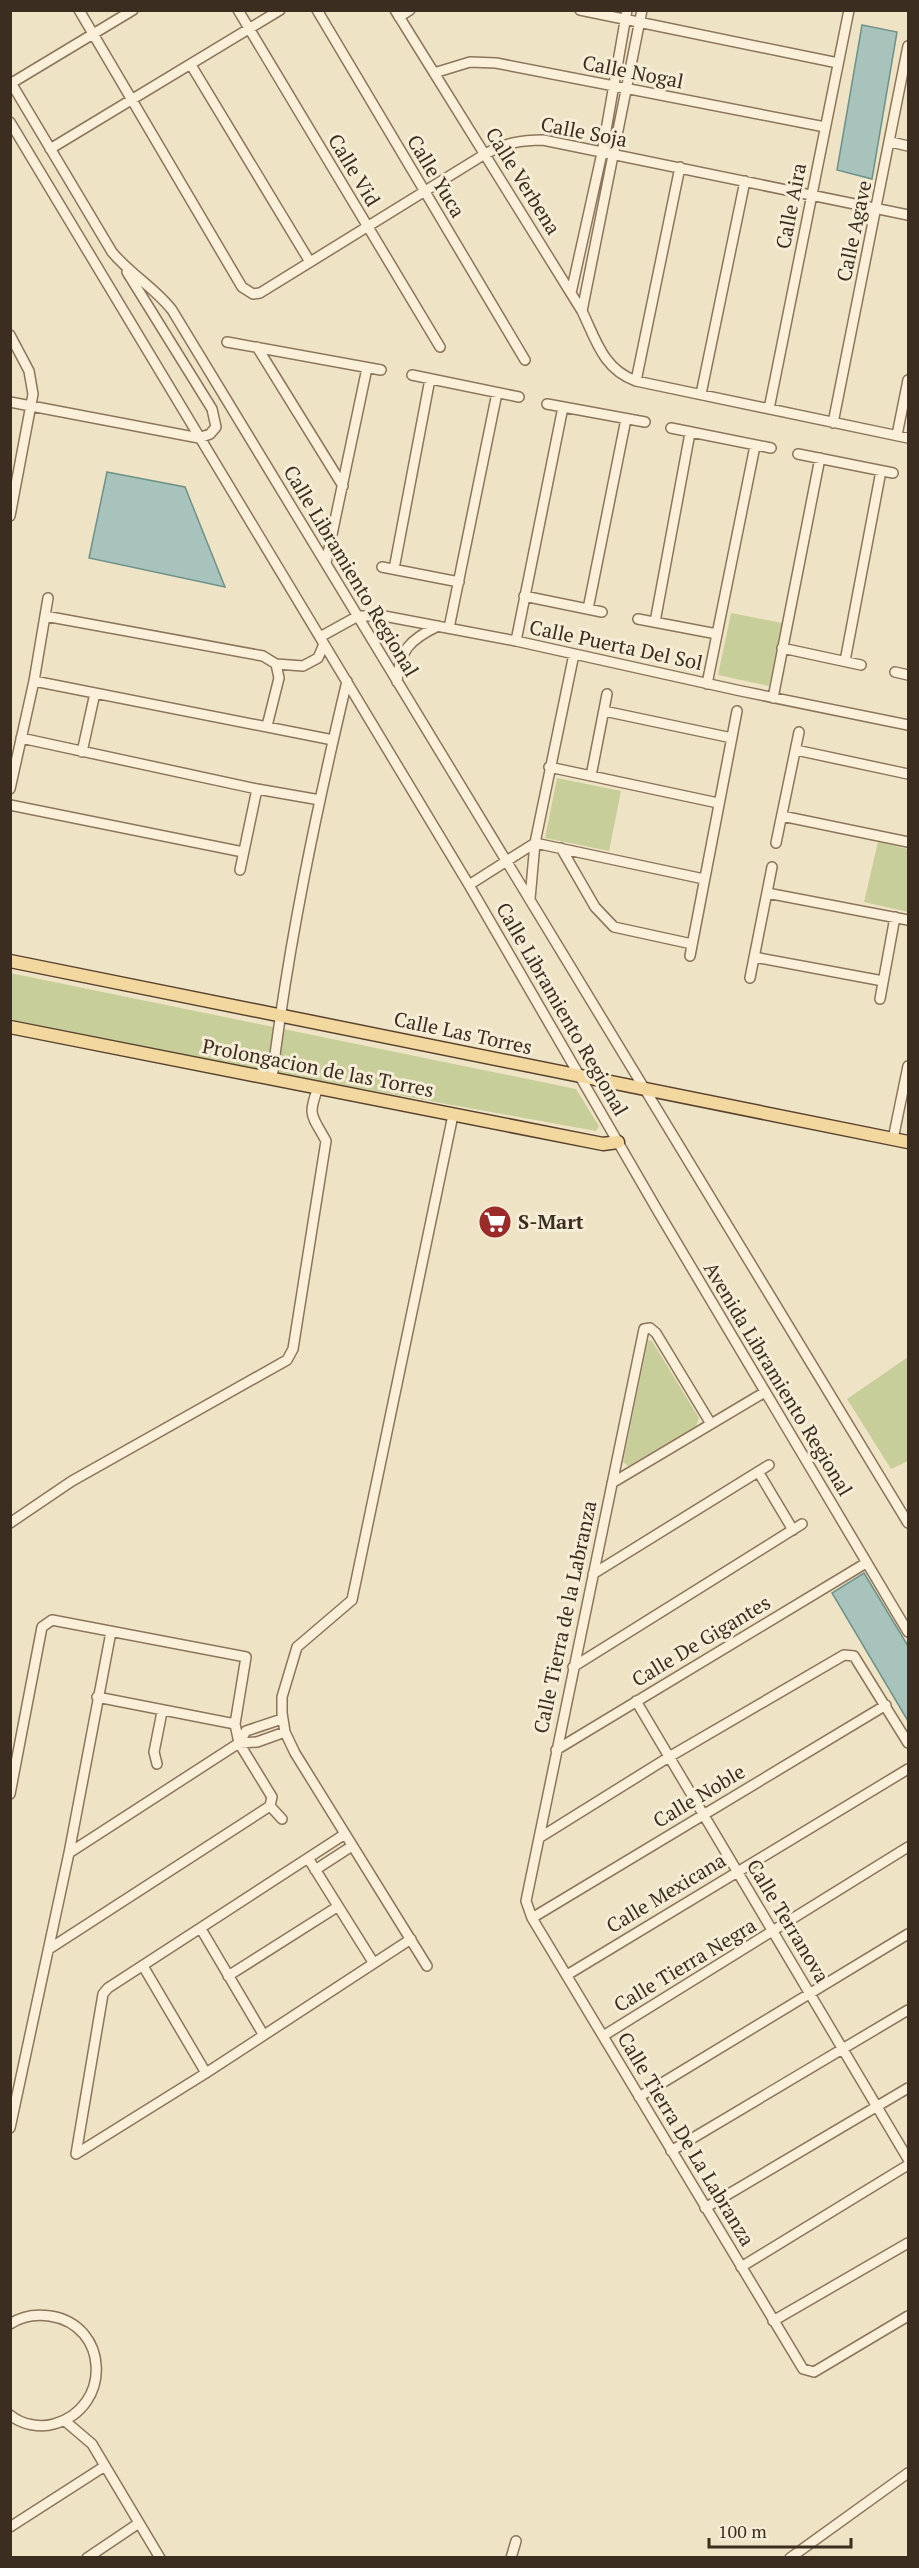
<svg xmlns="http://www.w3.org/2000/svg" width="919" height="2568" viewBox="0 0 919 2568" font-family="'PT Serif',serif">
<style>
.green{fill:#c8ce99}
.water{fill:#a7c3bb;stroke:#6e9289;stroke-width:1.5}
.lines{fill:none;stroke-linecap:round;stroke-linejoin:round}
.minor-casing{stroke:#8b755b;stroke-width:12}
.major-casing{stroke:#59432f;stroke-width:15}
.minor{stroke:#faf0da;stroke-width:9}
.major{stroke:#f2d89e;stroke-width:12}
.labels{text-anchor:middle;stroke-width:6;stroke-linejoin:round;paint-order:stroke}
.street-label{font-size:20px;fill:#3b2d1f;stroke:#f6edd6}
.poi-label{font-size:20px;font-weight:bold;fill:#3b2d1f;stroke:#f6edd6;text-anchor:start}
</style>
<rect width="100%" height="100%" fill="#efe3c6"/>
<path class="green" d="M731,613L782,623L769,686L718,675Z
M557,778L621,791L609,851L545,838Z
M878,842L908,849V912L864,902Z
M10,973L576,1089L599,1126L596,1131L11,1025Z
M648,1340L652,1341L699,1418L696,1426L628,1466L623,1462Z
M908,1357V1461L891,1469L847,1399Z"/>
<path class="water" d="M862,25L897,32L872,179L837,170Z
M107,472L185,487L225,587L89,558Z
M864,1573L908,1646V1721L832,1593Z"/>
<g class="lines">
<defs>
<path id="minor" d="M79,10L242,287L253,294L260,293L485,154C505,143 521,140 543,140L908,215
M238,10L440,347
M317,10L525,360
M395,10L582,311C596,340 603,369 636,381L908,438
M580,10L838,63
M399,17L410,10
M191,65L310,262
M434,73L470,62L496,63L825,127
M10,81L112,252C130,274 155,288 172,310L908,1523
M10,84L133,10
M10,122L469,885L659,1213L908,1632
M891,142L908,146
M50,149L280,10
M571,293L602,153L627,10
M582,311L642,10
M10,335L29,371L33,394L10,516
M227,342L381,370
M257,347L343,486
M412,375L519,397
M636,381L680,167
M701,394L745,181
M10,402L199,438L210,434L216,427L212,409L127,272
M547,404L645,422
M769,409L849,10
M833,423L908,46
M671,428L771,448
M897,435L908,380
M798,454L893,473
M326,563L367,368
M382,567L459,582
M394,569L430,379
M524,596L602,612
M588,609L626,419
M45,616L263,656L276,664L303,666L318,658L324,644
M638,619L717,634
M655,622L690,433
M449,628L497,393
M320,637L358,616H384L516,641L741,691L908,725
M516,641L563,407
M782,648L861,665
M845,661L881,471
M895,672L908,675
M34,681L333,740
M397,682C400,650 409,640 438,626
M707,684L755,446
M773,698L820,458
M604,711L732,738
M267,726L279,678L276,664
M21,738L257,789L320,800
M796,750L908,774
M82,752L95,693
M549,767L718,803
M591,776L607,694
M10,789L34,681L48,598
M10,805L243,852
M782,816L908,842
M535,843L704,879
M776,843L799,732
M561,848L595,907L614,927L692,944
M240,870L257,789
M469,885L535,843
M767,893L908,920
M530,899L535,843L574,654
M690,956L737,711
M754,957L883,981
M750,978L772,867
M880,999L895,917
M272,1079C288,945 316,812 347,681
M893,1139L908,1066
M711,1424L656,1333L650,1328L644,1329L526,1901L532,1918L803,2369L814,2372L908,2316
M759,1473L793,1530
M612,1483L765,1392
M10,1523L72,1481L287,1360L293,1349L326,1141C312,1115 307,1116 318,1088
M593,1574L769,1465
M111,1632L69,1853L239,1743L246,1731L282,1719
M573,1667L802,1524
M97,1697L235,1724
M636,1701L908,2159
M239,1743L257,1742L285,1732
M556,1750L866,1563
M157,1764L154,1752L162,1712
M10,1794L42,1627L52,1620L246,1657L235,1724L239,1743L272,1797L270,1806L282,1819
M345,1834L108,1988L103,1994L76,2154L206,2073L411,1939
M539,1838L669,1757L844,1655L854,1656L908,1743
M308,1858L373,1962
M315,1870L352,1846
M532,1918L886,1705
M201,1929L263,2034
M49,1949L270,1806
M143,1966L206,2073
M427,1966L295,1753L285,1732L282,1713V1697L297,1647L352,1600L453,1115
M567,1975L908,1769
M228,1976L337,1907
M603,2036L908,1847
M639,2097L908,1934
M10,2128L69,1853
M671,2151L908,2010
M705,2208L908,2088
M741,2267L908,2165
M773,2321L908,2243
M10,2324C22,2316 37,2314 50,2316C110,2325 112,2408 54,2424C41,2428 22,2425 10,2415
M65,2421L92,2444L160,2558
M10,2527L105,2466
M87,2558L139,2523
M511,2558L516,2541
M790,2558L908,2473"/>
<path id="major" d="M10,961L908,1142
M10,1027L603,1144L618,1142"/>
</defs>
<use href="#minor" class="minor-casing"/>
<use href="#major" class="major-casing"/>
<use href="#minor" class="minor"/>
<use href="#major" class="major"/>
</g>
<defs>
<symbol id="supermarket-disc" viewBox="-11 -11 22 22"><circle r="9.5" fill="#9b2a2a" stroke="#f6edd6"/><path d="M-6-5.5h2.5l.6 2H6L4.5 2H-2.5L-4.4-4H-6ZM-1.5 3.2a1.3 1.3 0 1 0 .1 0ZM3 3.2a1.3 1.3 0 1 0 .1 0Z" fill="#fff"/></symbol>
</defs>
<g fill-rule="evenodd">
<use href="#supermarket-disc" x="476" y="1203" width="38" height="38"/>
</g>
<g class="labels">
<g class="street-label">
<text transform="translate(633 72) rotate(11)" y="7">Calle Nogal</text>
<text transform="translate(584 132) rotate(11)" y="7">Calle Soja</text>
<text transform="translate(354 170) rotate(59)" y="7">Calle Vid</text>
<text transform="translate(436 176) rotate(59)" y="7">Calle Yuca</text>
<text transform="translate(523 181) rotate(58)" y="7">Calle Verbena</text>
<text transform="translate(791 206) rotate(-79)" y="7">Calle Aira</text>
<text transform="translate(854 231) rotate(-78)" y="7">Calle Agave</text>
<text transform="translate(351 571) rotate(59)" y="7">Calle Libramiento Regional</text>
<text transform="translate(616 645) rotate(12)" y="7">Calle Puerta Del Sol</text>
<text transform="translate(562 1009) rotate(60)" y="7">Calle Libramiento Regional</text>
<text transform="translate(463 1033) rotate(12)" y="7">Calle Las Torres</text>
<text transform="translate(318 1068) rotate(11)" y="7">Prolongacion de las Torres</text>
<text transform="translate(778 1379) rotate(59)" y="7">Avenida Libramiento Regional</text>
<text transform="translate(565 1617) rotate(-78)" y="7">Calle Tierra de la Labranza</text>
<text transform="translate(701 1641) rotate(-31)" y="7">Calle De Gigantes</text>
<text transform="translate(699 1796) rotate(-31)" y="7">Calle Noble</text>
<text transform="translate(666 1893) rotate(-31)" y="7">Calle Mexicana</text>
<text transform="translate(788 1921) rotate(59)" y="7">Calle Terranova</text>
<text transform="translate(685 1965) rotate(-31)" y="7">Calle Tierra Negra</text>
<text transform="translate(686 2139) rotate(59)" y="7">Calle Tierra De La Labranza</text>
</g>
<g class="poi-label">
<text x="518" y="1229">S-Mart</text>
</g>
</g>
<rect width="919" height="2568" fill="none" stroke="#3b2d1f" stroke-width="24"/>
<path d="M709 2538v9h142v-9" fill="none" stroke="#3b2d1f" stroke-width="3"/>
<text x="718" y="2538" font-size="18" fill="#3b2d1f" stroke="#f6edd6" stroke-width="4.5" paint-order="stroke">100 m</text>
</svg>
